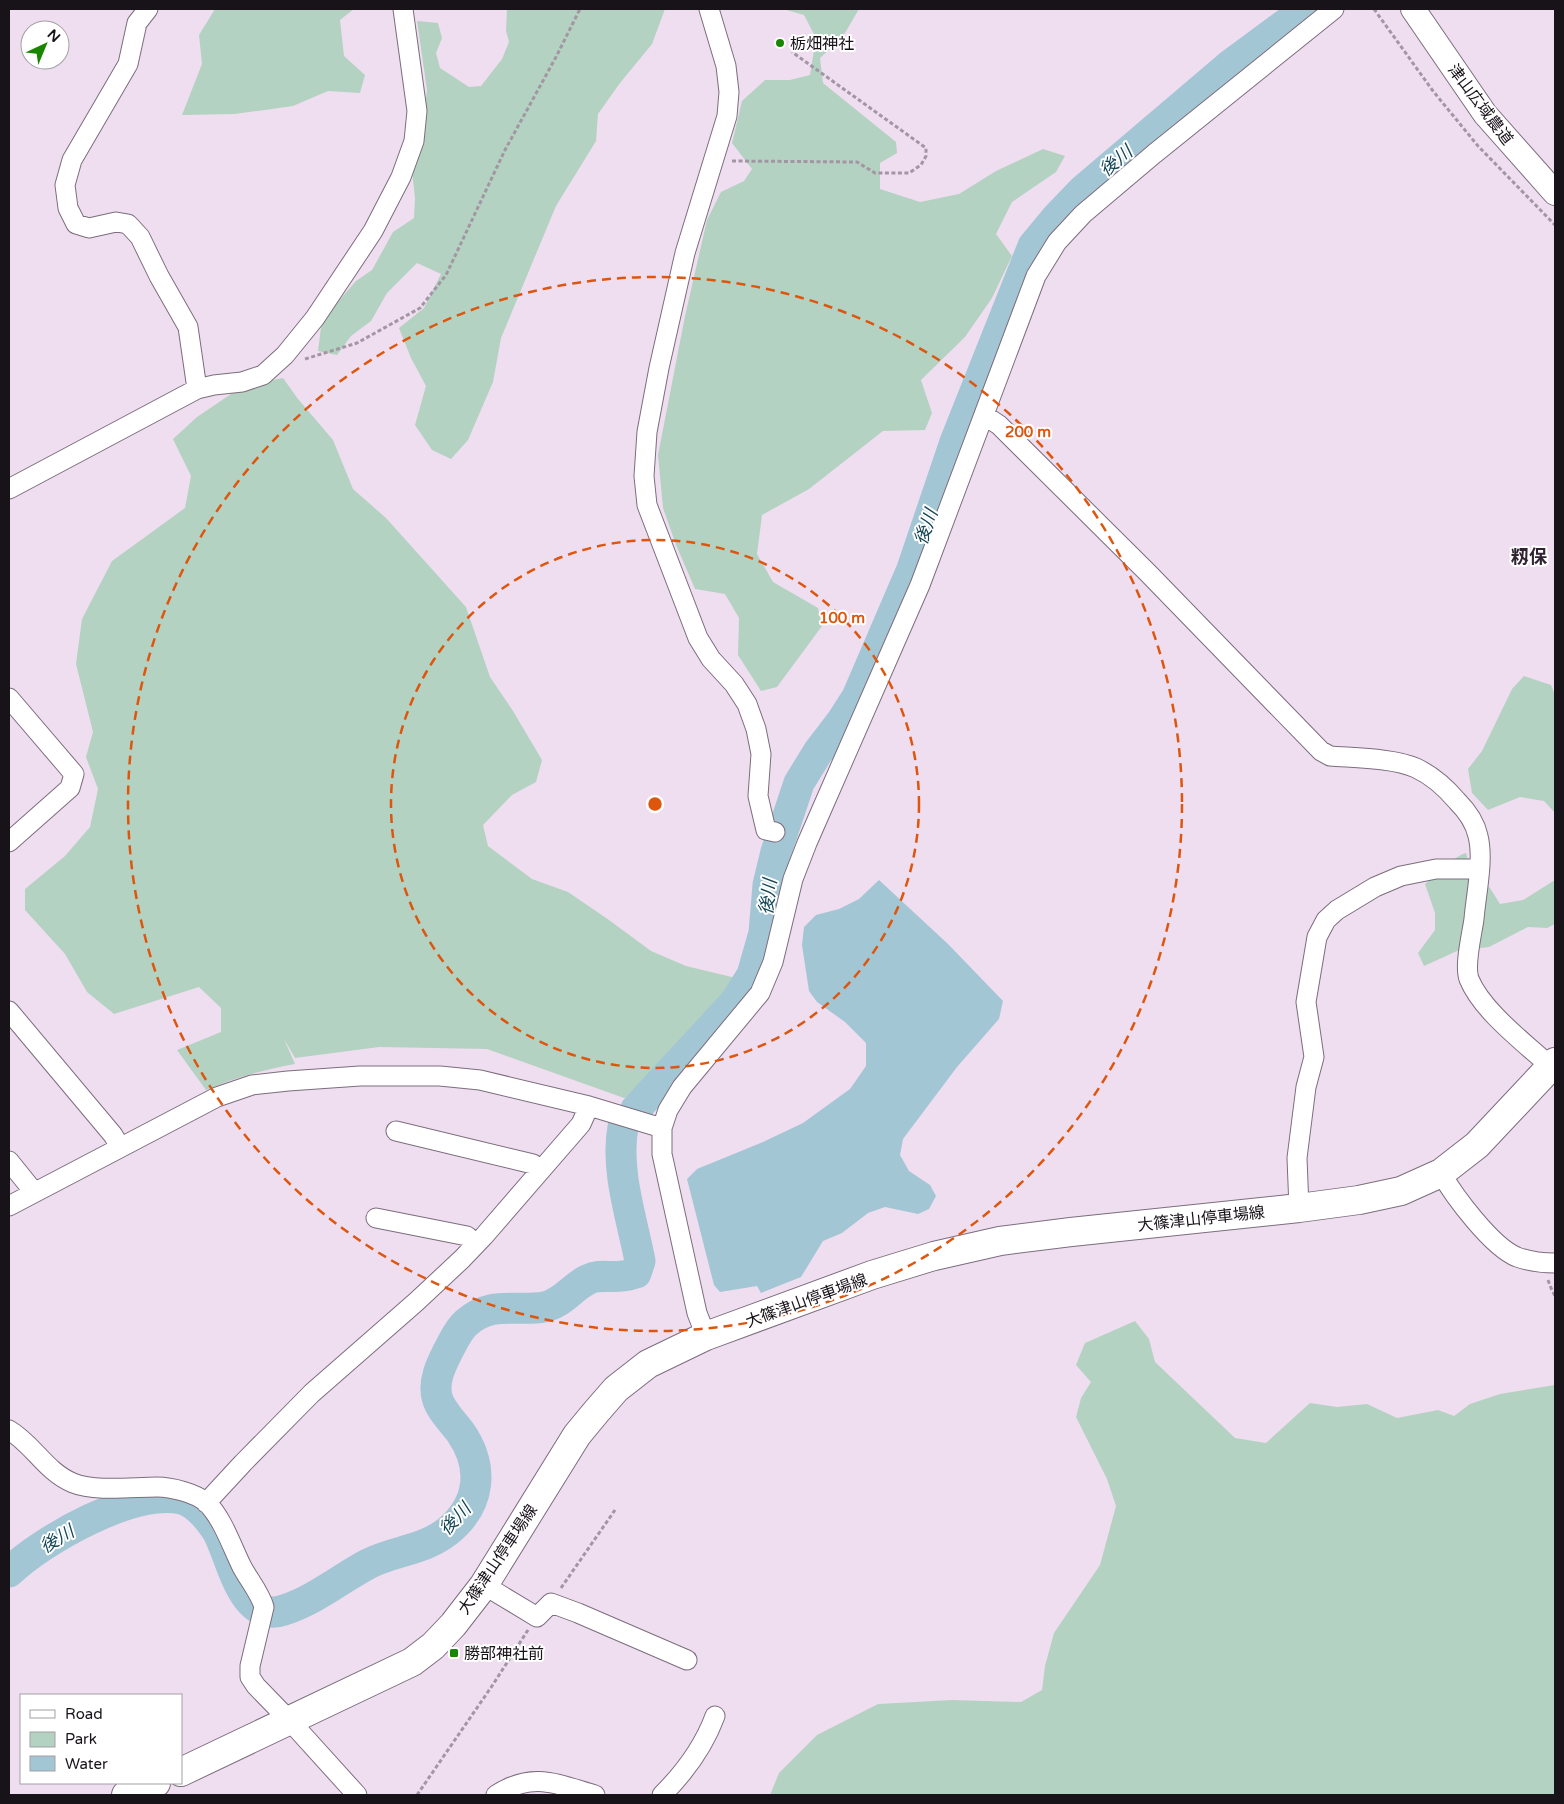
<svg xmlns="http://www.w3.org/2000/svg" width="1564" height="1804" viewBox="0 0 1564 1804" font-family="'Varela Round','Noto Sans JP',sans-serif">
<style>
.green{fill:#b4d2c1}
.water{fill:#a2c6d4}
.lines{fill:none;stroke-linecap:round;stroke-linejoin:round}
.river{stroke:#a2c6d4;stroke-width:31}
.minor-casing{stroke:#7c6d7d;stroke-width:21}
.tertiary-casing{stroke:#7c6d7d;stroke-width:26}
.secondary-casing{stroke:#7c6d7d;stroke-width:30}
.path{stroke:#a396a4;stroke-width:3;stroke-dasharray:4 2.5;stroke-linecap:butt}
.minor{stroke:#fff;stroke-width:19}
.tertiary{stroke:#fff;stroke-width:24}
.secondary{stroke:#fff;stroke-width:28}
.ring{fill:none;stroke:#de550d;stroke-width:2.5;stroke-dasharray:9 6}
.poi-dot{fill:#188600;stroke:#fff;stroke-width:2}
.labels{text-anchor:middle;stroke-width:4;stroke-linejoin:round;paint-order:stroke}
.poi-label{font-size:16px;fill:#181219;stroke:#fff;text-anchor:start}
.street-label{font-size:16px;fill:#181219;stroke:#fff}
.water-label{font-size:18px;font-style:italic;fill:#144656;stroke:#fff}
.neighbourhood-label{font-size:18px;font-weight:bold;fill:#312432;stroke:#fff}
.centre{fill:#de550d;stroke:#fff;stroke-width:2.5}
.ring-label{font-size:15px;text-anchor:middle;font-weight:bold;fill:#de550d;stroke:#fff;stroke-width:4;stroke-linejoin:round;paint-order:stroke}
</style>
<rect width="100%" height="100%" fill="#efdef0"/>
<path class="green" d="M215,9H354L340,20L344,56L365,75L360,93L328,91L293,106L235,114L182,115L202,64L199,35Z
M507,9H665L652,44L620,83L598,114L596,141L556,206L501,338L493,382L468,440L451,459L432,450L415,425L426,386L411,358L399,328L424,308L441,274L417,263L387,293L371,321L351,336L337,355L318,351L322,320L356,281L372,270L393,232L414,218L415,198L412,171L423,123L427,90L417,21L438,23L442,38L436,53L440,68L469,87L481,86L502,59L509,42L506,31Z
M783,9H859L842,38L820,58L823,83L896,142L897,153L880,163V189L920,202L959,194L996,171L1043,149L1065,156L1056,172L1012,202L996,234L1012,256L992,298L965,337L921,380L932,413L925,430L883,431L809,489L762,515L757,554L773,582L818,608L822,626L777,687L761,691L738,655L739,618L725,594L695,589L676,545L663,508L658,455L685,316L707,220L721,192L744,181L752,169L732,143L742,101L765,80H790L810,75L816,38L804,15Z
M283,378L298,399L333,440L353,489L386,518L466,607L490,677L513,711L542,760L536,782L512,795L483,825L488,846L532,879L568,892L609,920L651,951L686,966L736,978L732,997L699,1034L644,1089L624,1098L487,1049L379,1047L295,1058L284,1039L295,1064C263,1070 236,1077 206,1090L177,1050L221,1032V1008L199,987L114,1014L87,992L65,954L25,910V889L65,856L90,827L98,789L86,757L93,732L76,664L82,619L112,561L185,508L191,476L173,439L197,417L237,390L267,381Z
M1524,676L1551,685L1555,695V813L1544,801L1520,797L1488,810L1472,793L1468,769L1482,751L1512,689Z
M1466,853L1472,874L1490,888L1500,904L1523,900L1555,880V924L1547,928L1528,927L1489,947L1457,951L1424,966L1418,953L1435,930V913L1425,884C1437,875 1454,856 1466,853Z
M1135,1321L1149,1339L1155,1362L1235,1438L1266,1443L1310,1403L1337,1407L1367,1404L1397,1418L1438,1410L1454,1416L1470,1404L1500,1394L1555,1385V1795H770L779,1773L817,1735L878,1704L952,1700L1021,1702L1042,1690L1045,1666L1054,1633L1100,1565L1116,1506L1107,1479L1076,1417L1081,1398L1091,1382L1076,1365L1085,1343Z"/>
<path class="water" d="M879,880L948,944L1003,1001L999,1019L957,1067L903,1139L900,1155L909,1171L930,1185L936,1196L929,1209L918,1214L885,1207L868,1213L842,1233L823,1241L801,1277L761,1293L757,1286L720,1292L714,1285L687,1179L697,1169L763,1142L803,1123L850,1089L866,1066V1043L845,1022L817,1002L809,991L802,945L804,927L816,915L839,909L859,899Z"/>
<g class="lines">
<path class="river" d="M636,1109L735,1002L752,975L764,933L768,885L776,852L799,783L818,752L841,722L857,697L912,569L955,442L1033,246L1057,217L1083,190L1230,65L1306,9
M9,1572C44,1539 132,1489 182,1499C189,1501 197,1507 202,1512C207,1517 213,1525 217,1531C232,1557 241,1625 284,1610C315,1600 340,1579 368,1564C395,1550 423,1551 448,1531C481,1504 484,1467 461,1433C453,1422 440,1410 437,1397C433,1381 441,1365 448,1351C453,1342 458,1330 466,1323C492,1300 516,1312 544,1307C562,1304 573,1286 589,1279C599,1274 611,1278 622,1276C627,1276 632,1274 636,1273L640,1261C632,1219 615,1170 623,1127"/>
<defs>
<path id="minor" d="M148,9L137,23L128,64L72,160L65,185L68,208L76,224L89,228L116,222L128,224L140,237L159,276L188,327L197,389
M709,9L726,66L729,92L727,116L685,253L659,368L647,432L644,476L647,505L698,638L711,659L734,684L747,704L756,729L761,754L758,796L766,830L775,832
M984,415L999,425L1148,573L1321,751L1330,756C1355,758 1394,758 1416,768C1431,775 1446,788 1457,801C1467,811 1475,822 1478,836C1484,860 1476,894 1474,919C1472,934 1464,965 1469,979C1482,1011 1525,1043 1551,1067
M9,489L197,389L214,385L242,382L263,375L285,355L315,318L373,231L401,177L414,141L417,111L403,9
M9,698L74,774L70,788L9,842
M9,1011L113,1135L120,1147
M396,1131L533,1164L541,1170
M9,1161L34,1192
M1441,1173C1454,1196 1492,1247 1517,1257C1528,1261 1543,1263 1555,1263
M9,1206L217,1097L252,1085L288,1081L360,1076H440L480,1080L589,1106L662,1128
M1299,1208L1297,1158L1306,1087L1314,1057L1306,1002L1317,937L1326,920L1337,910L1375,887L1401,876L1436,869H1479
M376,1218L467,1236L476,1244
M706,1336L697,1313L662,1154V1128L668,1110L682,1087L760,993L773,962L793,879L807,843L920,585L1036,276L1057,242L1083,214L1154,154L1334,9
M9,1430C33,1444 46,1472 73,1483C95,1492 133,1487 157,1487C171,1487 196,1493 207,1503C223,1519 232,1547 242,1567C249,1580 260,1593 264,1607L250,1666V1677L256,1686L290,1721L357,1795
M206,1503L243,1463L312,1393L416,1302L462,1259L484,1236L581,1124L589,1106
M484,1585L537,1617L551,1603L578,1613L687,1660
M496,1795C533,1771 557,1784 595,1795
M662,1795C684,1773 704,1746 715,1716"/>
<path id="tertiary" d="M1413,9L1485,114L1555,193"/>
<path id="secondary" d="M181,1772L412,1662L433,1646L453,1625L484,1585L577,1435L596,1412L616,1389L648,1364L706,1336L872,1275L934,1256L1000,1241L1071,1232L1299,1208L1359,1200L1401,1191L1441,1173L1477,1145L1555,1062
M126,1795L156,1783"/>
</defs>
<use href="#minor" class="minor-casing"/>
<use href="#tertiary" class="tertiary-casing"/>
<use href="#secondary" class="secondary-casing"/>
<path class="path" d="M1374,9L1433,91L1478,146L1555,225
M732,161L857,162L875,173H909L921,165L926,156V148L792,52
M305,359L357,343L420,308L446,275L505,150L556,57L580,9
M1548,1280L1551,1288L1555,1296
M561,1588L615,1510
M417,1795L492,1686L528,1630"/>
<use href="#minor" class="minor"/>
<use href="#tertiary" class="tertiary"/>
<use href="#secondary" class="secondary"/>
</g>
<g class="ring">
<circle cx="655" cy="804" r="264"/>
<circle cx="655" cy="804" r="527"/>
</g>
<g class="poi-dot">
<circle cx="780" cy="43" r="5"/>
<rect x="449" y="1648" width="10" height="10" rx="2.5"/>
</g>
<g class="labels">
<g class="poi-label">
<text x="790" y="49">栃畑神社</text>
<text x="464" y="1659">勝部神社前</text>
</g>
<g class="street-label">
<text transform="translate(1481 104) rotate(53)" y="6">津山広域農道</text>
<text transform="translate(1201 1218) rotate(-6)" y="6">大篠津山停車場線</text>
<text transform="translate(806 1300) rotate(-20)" y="6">大篠津山停車場線</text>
<text transform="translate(497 1559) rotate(-56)" y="6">大篠津山停車場線</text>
</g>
<g class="water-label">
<text transform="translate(1116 161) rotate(-40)" y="6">後川</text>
<text transform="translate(926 527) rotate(-71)" y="6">後川</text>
<text transform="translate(768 897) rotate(-83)" y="6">後川</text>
<text transform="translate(455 1519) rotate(-47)" y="6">後川</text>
<text transform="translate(57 1539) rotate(-31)" y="6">後川</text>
</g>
<g class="neighbourhood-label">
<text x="1529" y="563">籾保</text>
</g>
</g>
<circle cx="655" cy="804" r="8" class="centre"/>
<g class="ring-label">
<text x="1028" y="437">200 m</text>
<text x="842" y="623">100 m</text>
</g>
<rect width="1564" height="1804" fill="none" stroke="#181219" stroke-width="20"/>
<rect x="20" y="1694" width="162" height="90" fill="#ffffff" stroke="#a3a0a3"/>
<rect x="30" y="1710" width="25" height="8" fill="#ffffff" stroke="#a3a0a3"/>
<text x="65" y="1719" font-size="15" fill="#181219">Road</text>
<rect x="30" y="1732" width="25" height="15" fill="#b4d2c1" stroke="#a3a0a3"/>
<text x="65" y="1744" font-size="15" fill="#181219">Park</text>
<rect x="30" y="1756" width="25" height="15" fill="#a2c6d4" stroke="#a3a0a3"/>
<text x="65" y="1769" font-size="15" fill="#181219">Water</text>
<g transform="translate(45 45) rotate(44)"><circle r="24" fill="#ffffff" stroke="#a3a0a3"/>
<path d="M0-4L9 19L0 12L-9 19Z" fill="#188600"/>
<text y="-8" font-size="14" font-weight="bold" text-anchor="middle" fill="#181219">N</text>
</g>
</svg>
